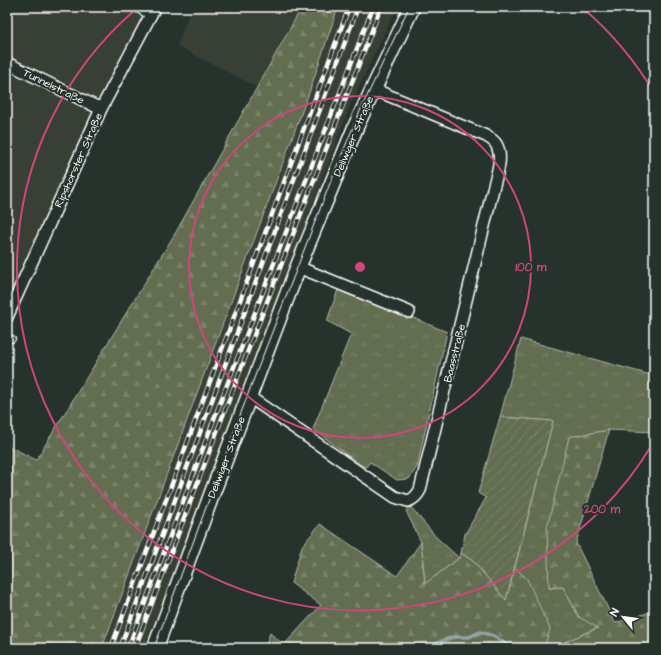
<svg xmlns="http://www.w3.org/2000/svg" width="661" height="655" viewBox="0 0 661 655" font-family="'Architects Daughter',sans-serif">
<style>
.built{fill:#384136}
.grass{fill:url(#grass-tufts);stroke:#b0b6a8}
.forest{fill:url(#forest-firs);stroke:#b0b6a8}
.garden{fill:url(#garden-furrows);stroke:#b0b6a8}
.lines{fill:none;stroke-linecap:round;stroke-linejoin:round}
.stream{stroke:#94a3a9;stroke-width:3.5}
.lane-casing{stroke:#fff;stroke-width:8}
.street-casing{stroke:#fff;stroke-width:14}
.secondary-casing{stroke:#fff;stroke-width:18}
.lane{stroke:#26332d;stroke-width:5.5}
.street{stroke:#26332d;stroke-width:11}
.secondary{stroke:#26332d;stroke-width:15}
.tram{stroke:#fff;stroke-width:1}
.rail-casing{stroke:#fff;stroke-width:4.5}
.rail{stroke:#26332d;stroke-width:3;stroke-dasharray:9;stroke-linecap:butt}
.ring{fill:none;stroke:#ce467c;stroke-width:2}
.labels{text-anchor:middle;stroke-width:4;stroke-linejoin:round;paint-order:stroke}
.street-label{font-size:11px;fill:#fff;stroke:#26332d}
.centre{fill:#ce467c;stroke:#26332d;stroke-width:2}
.ring-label{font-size:12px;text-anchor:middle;font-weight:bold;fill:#ce467c;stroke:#26332d;stroke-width:4;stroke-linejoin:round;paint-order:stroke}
</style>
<defs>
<pattern id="grass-tufts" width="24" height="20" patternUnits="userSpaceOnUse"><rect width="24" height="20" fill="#626e50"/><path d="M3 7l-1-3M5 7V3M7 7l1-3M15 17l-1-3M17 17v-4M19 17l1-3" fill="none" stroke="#7a846a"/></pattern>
<pattern id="forest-firs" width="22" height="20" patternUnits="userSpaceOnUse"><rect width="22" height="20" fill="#626e50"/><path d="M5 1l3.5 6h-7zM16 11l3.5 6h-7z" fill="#7a846a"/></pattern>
<pattern id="garden-furrows" width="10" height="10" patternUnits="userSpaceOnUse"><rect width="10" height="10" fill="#626e50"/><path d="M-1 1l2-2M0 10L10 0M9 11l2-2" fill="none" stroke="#7a846a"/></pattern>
</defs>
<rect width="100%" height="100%" fill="#26332d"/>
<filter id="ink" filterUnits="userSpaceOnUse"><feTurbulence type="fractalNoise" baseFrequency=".025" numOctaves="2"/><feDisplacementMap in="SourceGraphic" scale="8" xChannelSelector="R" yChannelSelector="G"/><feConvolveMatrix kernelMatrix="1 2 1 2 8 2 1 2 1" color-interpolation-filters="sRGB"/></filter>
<g filter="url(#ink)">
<path class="built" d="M7,7H153L7,311Z
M192,7H302L257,87L177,46Z
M338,7H397L351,103L145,648H102L310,90Z"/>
<path class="grass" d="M339,287L447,332L417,467L409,479L397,480L370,462L365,468L313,429L351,334L327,321Z
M521,339L654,376V432L609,430L569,437L549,588L563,587L579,617L599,627L560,644L545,645L527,579L515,567L553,421L500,417Z
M410,506L436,537L459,558L425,584L421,542L406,511Z"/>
<path class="forest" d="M302,7H338L310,90L102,648H7V445L36,460L176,232Z
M609,430L576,543L615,623L654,611V648H265L270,633L284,645L321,605L291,583L302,546L320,524L397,576L421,542L425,584L459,558L461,553L473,561L506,600L515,567L527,579L550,629L545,645L560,644L598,628L579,617L563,587L549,588L547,528L569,437Z"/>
<path class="garden" d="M500,417L553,421L506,600L473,561L461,553L465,534L486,498L478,493Z"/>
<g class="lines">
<path class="stream" d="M296,646H307L315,648
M356,648L358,647L361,648
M432,648L439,642L453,637H469L480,632L493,636L512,648
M520,648C526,646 534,643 540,648"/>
<defs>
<path id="lane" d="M133,7L150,16
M7,336L12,339"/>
<path id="street" d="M7,63L101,109
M298,267L409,312
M7,317L101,109L155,7
M248,396L395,497L408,501C414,499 417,496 420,490L493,189C496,176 504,157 496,144C494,140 489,138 486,136L373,89"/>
<path id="secondary" d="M155,648L213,491L298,267L356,126L412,7"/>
</defs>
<use href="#lane" class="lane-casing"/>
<use href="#street" class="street-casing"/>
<use href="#secondary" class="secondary-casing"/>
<use href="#lane" class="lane"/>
<use href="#street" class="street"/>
<use href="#secondary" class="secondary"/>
<path class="tram" d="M154,648L251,386L334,173L360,111L409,7"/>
<defs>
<path id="rail" d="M111,648L349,7
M120,648L358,7
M128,648L220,403L373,7
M135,648L227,405L381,7"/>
</defs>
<use href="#rail" class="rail-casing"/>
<use href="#rail" class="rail"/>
</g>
</g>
<g class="ring">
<circle cx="360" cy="267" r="171"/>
<path d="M653 443A342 342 0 1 1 136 9M584 9A342 342 0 0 1 653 91"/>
</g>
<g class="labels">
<g class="street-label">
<text transform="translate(54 86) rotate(26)" y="4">Tunnelstraße</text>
<text transform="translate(353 136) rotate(-67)" y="4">Dellwiger Straße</text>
<text transform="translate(78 160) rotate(-66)" y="4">Ripshorster Straße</text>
<text transform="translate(454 353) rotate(-76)" y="4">Baasstraße</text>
<text transform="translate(226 457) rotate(-69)" y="4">Dellwiger Straße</text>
</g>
</g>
<circle cx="360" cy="267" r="6" class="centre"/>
<g class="ring-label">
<text x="531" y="271">100 m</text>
<text x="602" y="513">200 m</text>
</g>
<rect width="661" height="655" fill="none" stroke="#26332d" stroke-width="24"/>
<rect x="12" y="12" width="637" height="631" fill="none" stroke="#fff" stroke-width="1.5" filter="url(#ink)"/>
<g transform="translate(623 617) rotate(299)" stroke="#26332d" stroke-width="3" paint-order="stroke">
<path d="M0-3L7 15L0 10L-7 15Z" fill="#ffffff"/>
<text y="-6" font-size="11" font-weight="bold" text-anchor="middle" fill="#ffffff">N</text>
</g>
</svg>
